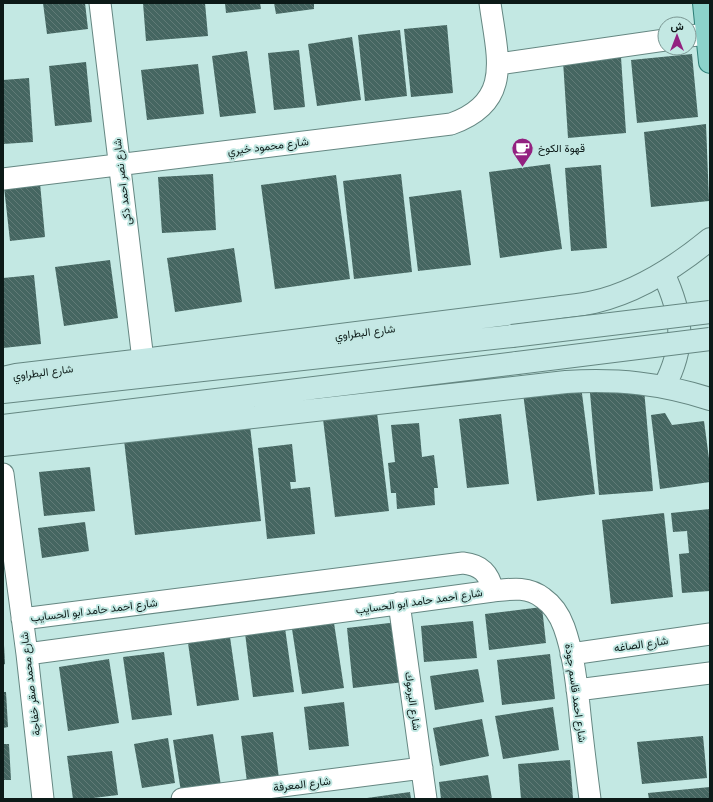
<svg xmlns="http://www.w3.org/2000/svg" width="713" height="802" viewBox="0 0 713 802" font-family="Quicksand,Vazirmatn,sans-serif">
<style>
.building{fill:url(#building-back-hatch)}
.lines{fill:none;stroke-linecap:round;stroke-linejoin:round}
.street-casing{stroke:#658782;stroke-width:23}
.secondary-casing{stroke:#658782;stroke-width:24}
.primary-casing{stroke:#2d7e76;stroke-width:24}
.street{stroke:#fff;stroke-width:21}
.secondary{stroke:#c5e8e5;stroke-width:22}
.primary{stroke:#8cd2cb;stroke-width:22}
.secondary-bridge-casing{stroke:#658782;stroke-width:24;stroke-linecap:butt}
.secondary-bridge{stroke:#c5e8e5;stroke-width:22}
.labels{text-anchor:middle;stroke-width:4;stroke-linejoin:round;paint-order:stroke}
.street-label{font-size:11px;fill:#0c1a18;stroke:#c3e8e3}
.poi-label{font-size:11px;fill:#0c1a18;stroke:#c3e8e3;text-anchor:start}
</style>
<defs>
<pattern id="building-back-hatch" width="6" height="6" patternUnits="userSpaceOnUse"><rect width="6" height="6" fill="#456661"/><path d="M-1 5l2 2M0 0l6 6M5-1l2 2" fill="none" stroke="#617b77"/></pattern>
</defs>
<rect width="100%" height="100%" fill="#c3e8e3"/>
<path class="building" d="M43,3H85L88,29L47,34Z
M143,3H205L208,36L146,41Z
M225,3H260L261,9L226,13Z
M274,3H314V9L276,14Z
M447,25L453,93L411,97L404,29Z
M400,30L407,96L365,101L358,35Z
M352,37L361,100L317,106L308,44Z
M299,50L305,107L274,110L268,53Z
M247,51L256,113L220,117L212,56Z
M692,54L698,117L637,123L631,60Z
M621,57L626,133L568,138L563,61Z
M86,62L92,122L55,126L49,66Z
M198,64L204,114L147,120L141,70Z
M29,78L33,142L3,144V80Z
M706,124L709,201L651,207L644,132Z
M550,164L562,249L500,258L489,172Z
M601,165L607,248L571,251L565,168Z
M213,174L216,230L162,233L158,177Z
M401,174L412,272L354,279L343,181Z
M336,175L350,279L275,289L261,185Z
M40,183L45,237L10,241L4,187Z
M461,190L471,265L418,271L409,197Z
M234,248L242,302L175,312L167,258Z
M110,260L118,318L64,326L55,267Z
M34,275L41,344L3,348V278Z
M581,386L595,494L537,501L523,393Z
M644,389L653,491L599,495L590,393Z
M377,413L389,511L335,517L323,419Z
M665,413L672,425L704,421L710,466V482L660,489L651,415Z
M501,414L509,484L467,488L459,419Z
M419,423L422,457L434,455L438,488H434L435,505L397,509L396,493H391L388,463L395,462L391,425Z
M250,426L261,521L135,535L124,440Z
M292,444L296,482H290L291,489L310,487L315,534L267,539L258,448Z
M90,467L95,511L44,516L39,472Z
M710,509V591L682,593L679,554L689,553L687,531L673,532L671,513Z
M664,513L673,597L611,604L602,520Z
M85,522L89,551L42,558L38,528Z
M542,607L546,643L489,650L485,614Z
M473,621L477,658L424,662L421,626Z
M398,622L404,682L353,688L347,628Z
M334,623L344,688L302,694L292,629Z
M285,628L294,692L253,697L245,633Z
M230,637L239,700L197,706L188,643Z
M3,645H4L5,664L3,665Z
M164,652L172,715L132,720L123,657Z
M550,654L555,699L502,705L497,660Z
M109,659L119,723L68,731L59,667Z
M478,669L484,702L435,710L430,676Z
M3,692H6L8,727L3,728Z
M344,702L349,746L309,750L304,707Z
M553,707L559,750L503,759L495,716Z
M482,719L489,756L440,766L433,728Z
M273,732L279,778L247,782L241,736Z
M213,734L221,786L181,792L173,740Z
M703,736L707,778L642,784L637,742Z
M168,738L175,783L142,788L134,744Z
M3,744H9L11,780H3Z
M112,751L118,795L85,799H73L67,756Z
M570,760L573,798L521,799L518,764Z
M488,775L492,799H441L439,782Z
M710,787V799H649L648,793Z
M410,792L411,799H367V798Z"/>
<g class="lines">
<defs>
<path id="street" d="M100,3L143,360
M689,36L708,34
M498,64L665,40
M3,179L451,124C514,102 497,56 490,3
M3,474L27,654L43,799
M399,603L426,799
M22,619L463,563C481,565 489,573 493,591
M27,654L493,591C511,589 528,586 543,598C553,605 560,616 564,627C573,652 576,679 579,705C582,736 586,768 590,799
M571,654L710,634
M577,690L710,673
M182,799L422,768"/>
<path id="secondary" d="M663,273C683,315 686,345 664,387
M3,378L16,375L143,360L554,308C567,306 581,305 594,302C638,292 676,267 710,239
M3,392L512,336
M3,426L517,363
M3,445L566,382C618,379 660,383 710,399"/>
<path id="primary" d="M704,3L710,62"/>
</defs>
<use href="#street" class="street-casing"/>
<use href="#secondary" class="secondary-casing"/>
<use href="#primary" class="primary-casing"/>
<use href="#street" class="street"/>
<use href="#secondary" class="secondary"/>
<use href="#primary" class="primary"/>
<defs>
<path id="secondary-bridge" d="M512,336L710,312
M517,363L710,339"/>
</defs>
<use href="#secondary-bridge" class="secondary-bridge-casing"/>
<use href="#secondary-bridge" class="secondary-bridge"/>
</g>
<defs>
<symbol id="cafe-pin" viewBox="-11 -11 22 30"><path d="M0 17L-7.5 6A9.5 9.5 0 1 1 7.5 6Z" fill="#932180" stroke="#c3e8e3"/><path d="M-5.5-4.5H6V0H3Q3 3.5 0 3.5H-2.5Q-5.5 3.5-5.5 0ZM3-3.2v2h1.7v-2ZM-6 4.5H4V6H-6Z" fill="#fff"/></symbol>
</defs>
<g fill-rule="evenodd">
<use href="#cafe-pin" x="510" y="136" width="25" height="34"/>
</g>
<g class="labels">
<g class="street-label">
<text transform="translate(268 146) rotate(-7)" y="4">شارع محمود خيري</text>
<text transform="translate(122 182) rotate(-97)" y="4">شارع نصر احمد ذكى</text>
<text transform="translate(365 332) rotate(-7)" y="4">شارع البطراوي</text>
<text transform="translate(43 372) rotate(-7)" y="4">شارع البطراوي</text>
<text transform="translate(419 601) rotate(-8)" y="4">شارع احمد حامد ابو الحسايب</text>
<text transform="translate(94 610) rotate(-7)" y="4">شارع احمد حامد ابو الحسايب</text>
<text transform="translate(641 644) rotate(-8)" y="4">شارع الصاغه</text>
<text transform="translate(30 684) rotate(-97)" y="4">شارع محمد صقر خفاجة</text>
<text transform="translate(576 693) rotate(82)" y="4">شارع احمد قاسم جودة</text>
<text transform="translate(413 701) rotate(82)" y="4">شارع اليرموك</text>
<text transform="translate(302 784) rotate(-7)" y="4">شارع المعرفة</text>
</g>
<g class="poi-label">
<text x="538" y="152">قهوة الكوخ</text>
</g>
</g>
<rect width="713" height="802" fill="none" stroke="#0c1a18" stroke-width="8"/>
<g transform="translate(677 36)"><circle r="19" fill="#c3e8e3" stroke="#7a9692"/>
<path d="M0-3L7 15L0 10L-7 15Z" fill="#932180"/>
<text y="-6" font-size="11" font-weight="bold" text-anchor="middle" fill="#0c1a18">ش</text>
</g>
</svg>
